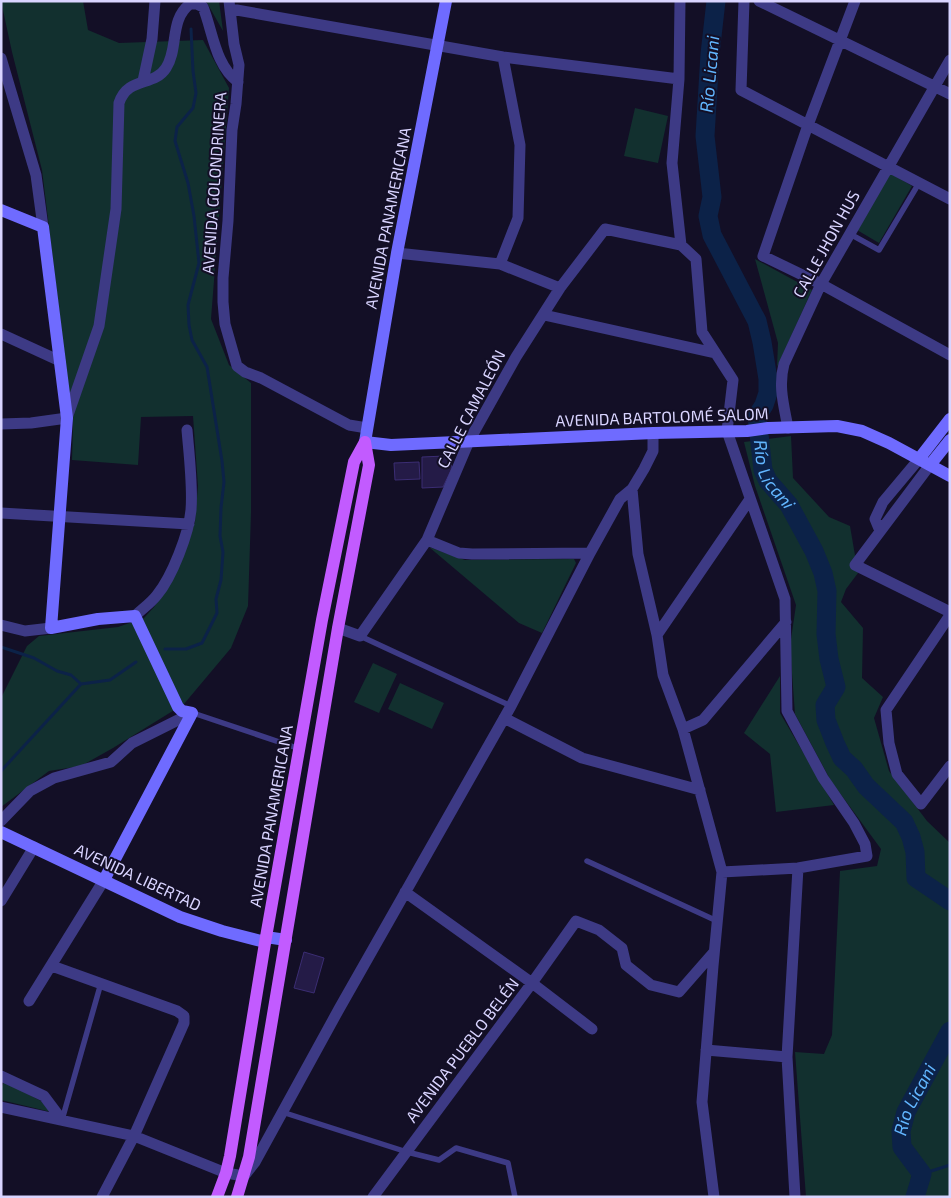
<svg xmlns="http://www.w3.org/2000/svg" width="951" height="1198" viewBox="0 0 951 1198" font-family="'Exo 2',sans-serif">
<style>
.green{fill:#12302f}
.water{fill:#0c2248}
.lines{fill:none;stroke-linecap:round;stroke-linejoin:round}
.stream{stroke:#0c2248;stroke-width:3}
.river{stroke:#0c2248;stroke-width:19}
.building{fill:#241b47;stroke:#3b2d73}
.lane{stroke:#3d3a85;stroke-width:5.5}
.street{stroke:#3d3a85;stroke-width:11}
.secondary{stroke:#6f6bff;stroke-width:12}
.primary{stroke:#c25bff;stroke-width:12}
.labels{text-anchor:middle;stroke-width:4;stroke-linejoin:round;paint-order:stroke}
.street-label{font-size:16px;fill:#d9d4ff;stroke:#130f26}
.water-label{font-size:18px;font-style:italic;fill:#62b6ff;stroke:#130f26}
</style>
<rect width="100%" height="100%" fill="#130f26"/>
<path class="green" d="M1,1H83L88,30L119,43L203,40L229,88L211,319L229,365L251,383V513L248,606L231,648L184,704L113,748L81,766L49,771L1,807V698L27,646L39,636L118,627L144,618L154,607L172,581L195,522L198,486L193,416L141,417L138,465L72,460L73,422L42,170L12,52Z
M206,1H219L223,31Z
M635,108L668,116L658,163L624,156Z
M890,173L912,186L879,243L857,230Z
M755,259L812,290L777,367L778,343Z
M791,436L793,478L829,517L850,526L858,573L846,589L841,602L863,628L862,678L883,697L874,718L889,771L927,821L950,843V1197H924L928,1182L915,1163L907,1197H806L795,1052L824,1054L832,1035L840,871L877,866L881,849L831,781L795,714L790,646L796,605L755,486L744,442Z
M429,547L465,560L574,559L576,563L542,633L519,623Z
M373,663L397,674L379,713L354,702Z
M780,676V713L834,805L776,812L770,754L744,733Z
M400,683L444,703L432,729L388,709Z
M4,1082L41,1101L51,1112L1,1100V1088Z"/>
<path class="water" d="M914,1163L928,1182L924,1197H907Z"/>
<g class="lines">
<path class="stream" d="M1,647L34,658L57,671L71,675L81,684
M165,649H186L202,643L217,613L216,599L221,580L223,552L220,536L221,508L224,482L222,461L207,367L192,340L189,325L188,305L199,263L194,216L188,183L175,141L177,127L193,108L196,93L193,71L191,29
M1,771L81,684L110,680L136,662
M922,1174L950,1165"/>
<g class="river">
<path id="s1" d="M716,1L710,54L705,136L712,197L708,216L712,235L757,321L762,342L768,379V393L764,405L757,416L763,470L768,481L789,505L814,551L823,573L827,591L826,634L829,659L836,687L825,705L826,720L835,743L842,758L854,769L866,786L904,822L911,837L915,852L916,878L950,901"/>
<path id="s2" d="M915,1197L922,1174L902,1147L901,1131L906,1112L950,1031"/>
</g>
</g>
<path class="building" d="M445,456L450,458L452,468L443,487L422,488V457Z
M419,462L420,479L395,480L394,463Z
M304,952L324,958L314,993L294,988Z"/>
<g class="lines">
<path class="lane" d="M850,234L879,250L919,183
M360,636L511,706
M193,713L300,749
M587,861L717,921
M282,1112L407,1152L439,1160L456,1148L508,1163L515,1197
M62,1120L101,983"/>
<path class="street" d="M229,1L234,44L239,65L236,104L232,130L228,221L223,278V302L225,324L237,366L245,372L261,378L349,425L367,428
M680,1L679,79L672,163L681,245
M744,1L741,90L950,199
M759,1L950,94
M855,1L808,125L763,256L821,284L950,355
M231,9L503,57L679,79
M1,58L36,175L43,227
M143,81L152,39L155,1
M397,253L500,264L560,288
M500,264L518,218L520,145L503,57
M544,315L715,353
M1,334L60,361
M1,424L31,423L67,418L99,326L116,209L119,103C128,76 154,87 166,68C179,48 169,20 190,4H197L203,7C213,32 215,65 238,82
M788,428C784,406 778,386 784,364L821,284L950,60
M930,465L855,565L950,612
M632,489L638,554L657,635L663,675L683,729L722,872L713,966L702,1102L714,1197
M1,513L189,524
M880,531L875,519L883,502L919,459
M427,540L459,553L472,554L590,553
M950,615L886,710L889,743L897,774L921,804L950,766
M135,616C142,609 151,603 157,595C172,577 189,533 191,510C193,487 189,454 187,430
M1,625L25,631L51,628
M338,628L360,636L427,540L469,441L516,357L560,288L605,229L681,245L696,259L702,332L733,380L727,431L785,599L787,711L823,778L854,823L865,844L867,856L798,868L722,872
M657,635L750,499
M504,718L582,758L700,790
M683,729L703,720L786,622
M1,821L30,791L54,778L111,762L132,743L192,713
M405,892L532,983L592,1029
M1,901L34,847
M52,966L177,1011L184,1016V1023L134,1136L102,1197
M29,1001L104,880
M706,1050L787,1057
M1,1076L44,1096L62,1120
M1,1107L134,1136L226,1173L244,1176L255,1162L339,1009L511,706L590,553L620,499L632,489L644,469L653,451V433
M373,1197L532,983L576,921L599,930L622,948L626,965L651,985L679,992L714,952
M795,1197L787,1057L798,868"/>
<path class="secondary" d="M446,1L397,253L365,442L391,445L653,433L747,431L768,428L837,426L862,431L889,443L950,476
M1,210L43,227L67,418L51,628L98,619L135,616L178,707L182,711L192,713L104,880
M919,459L950,419
M930,465L950,440
M1,832L180,917L222,931L265,942
M266,937L286,940"/>
<path class="primary" d="M217,1197L226,1173L230,1156L266,937L322,620L354,462L365,442
M237,1197L249,1157L338,628L369,465L365,442"/>
</g>
<g class="labels">
<g class="street-label">
<text transform="translate(214 183) rotate(-86)" y="6">AVENIDA GOLONDRINERA</text>
<text transform="translate(388 218) rotate(-79)" y="6">AVENIDA PANAMERICANA</text>
<text transform="translate(826 244) rotate(-61)" y="6">CALLE JHON HUS</text>
<text transform="translate(471 409) rotate(-63)" y="6">CALLE CAMALEÓN</text>
<text transform="translate(662 417) rotate(-2)" y="6">AVENIDA BARTOLOMÉ SALOM</text>
<text transform="translate(271 816) rotate(-80)" y="6">AVENIDA PANAMERICANA</text>
<text transform="translate(138 877) rotate(25)" y="6">AVENIDA LIBERTAD</text>
<text transform="translate(462 1050) rotate(-53)" y="6">AVENIDA PUEBLO BELÉN</text>
</g>
<g class="water-label">
<text transform="translate(710 74) rotate(-85)" y="6">Río Licani</text>
<text dy="6" stroke="none"><textPath href="#s1" startOffset="494">Río Licani</textPath></text>
<text dy="6" stroke="none"><textPath href="#s2" startOffset="108">Río Licani</textPath></text>
</g>
</g>
<rect width="951" height="1198" fill="none" stroke="#d9d4ff" stroke-width="5"/>
</svg>
